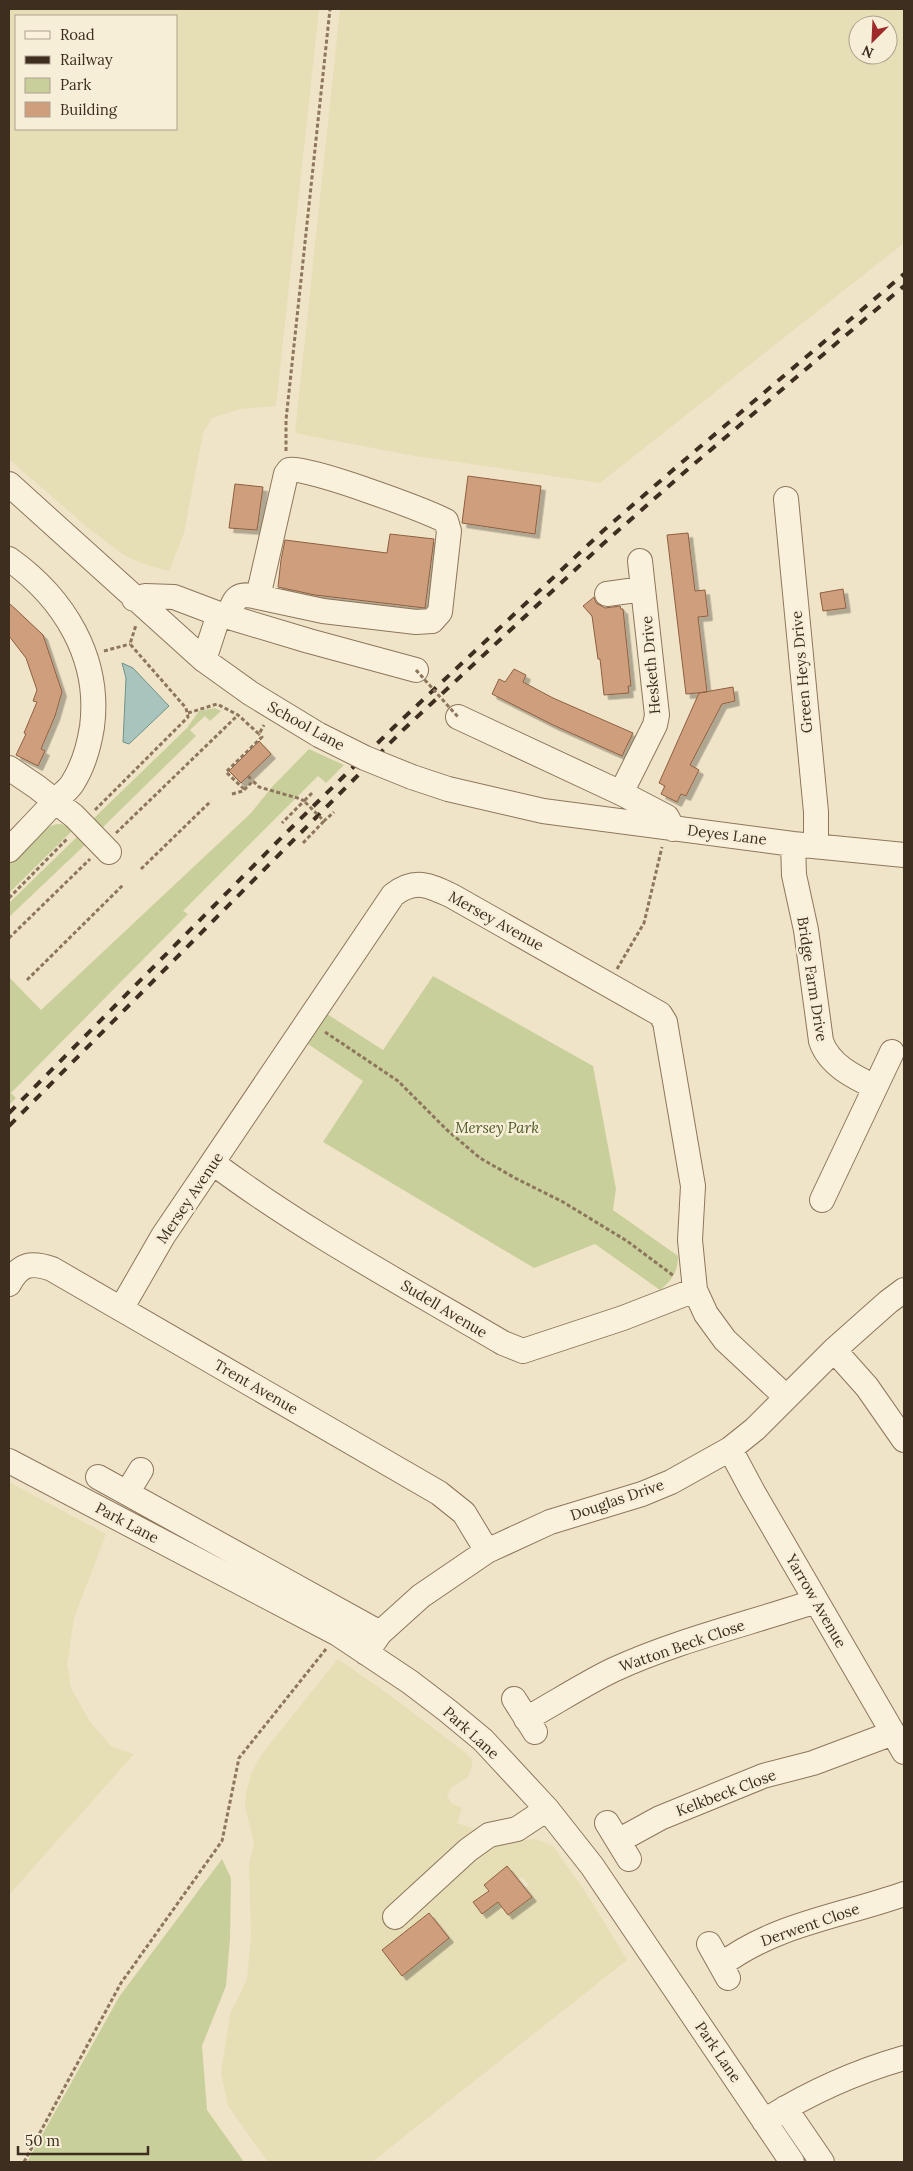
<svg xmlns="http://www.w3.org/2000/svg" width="913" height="2171" viewBox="0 0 913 2171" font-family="Lora,serif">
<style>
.farmland{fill:#e6deb5;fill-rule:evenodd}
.green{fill:#c9cf9b}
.water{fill:#a9c4bc;stroke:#6f938a}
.building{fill:#cf9f7d;stroke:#8d5f41;filter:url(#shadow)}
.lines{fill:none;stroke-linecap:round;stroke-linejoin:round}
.minor-casing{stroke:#8d765c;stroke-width:26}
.path{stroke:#8d765c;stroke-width:3;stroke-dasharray:4 2.5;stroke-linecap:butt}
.minor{stroke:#faf1dc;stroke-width:24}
.rail{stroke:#3d2e20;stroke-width:4;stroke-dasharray:9 9;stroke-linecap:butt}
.minor-bridge-casing{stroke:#8d765c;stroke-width:26;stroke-linecap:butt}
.path-bridge{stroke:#8d765c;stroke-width:3;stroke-dasharray:4 2.5;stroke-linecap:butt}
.minor-bridge{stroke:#faf1dc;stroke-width:24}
.labels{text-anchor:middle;stroke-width:5;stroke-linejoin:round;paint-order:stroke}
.street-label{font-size:15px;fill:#3d2e20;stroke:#f7eed8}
.park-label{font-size:15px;font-style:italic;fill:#4d5a26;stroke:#f7eed8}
</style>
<defs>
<filter id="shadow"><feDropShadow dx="4.5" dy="4.5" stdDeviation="0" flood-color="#0004"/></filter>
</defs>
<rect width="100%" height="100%" fill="#f0e4c8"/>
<path class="farmland" d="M9,9H319L276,406L240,409L212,418L203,433L184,533L169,571L149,566L124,555L88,528L9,459ZM16,16H176V129H16Z
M340,9H904V243L600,483L409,455L295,433ZM858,25H888V55H858Z
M9,1482L106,1534L74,1618L67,1665L71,1688L90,1722L111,1746L134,1754L9,1895Z
M338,1659L391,1696L467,1754L472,1760V1767L467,1778L452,1787L447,1795L451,1803L462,1808L457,1823L486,1833L485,1849L521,1840L537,1839L554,1847L590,1899L627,1960L372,2162H268L228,2106L221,2073L230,2014L247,1979L251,1935L249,1864L254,1843L245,1807L246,1794L251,1774L261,1755ZM507,1866L518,1879L522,1877L529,1885L525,1888L532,1897L508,1915L498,1902L482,1914L473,1902L489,1891L485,1885ZM429,1913L449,1938L402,1975L382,1950Z"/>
<path class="green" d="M215,708L221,711L210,721L205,716L190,730L196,736L101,829L92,820L187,728L199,711Z
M309,749L344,765L326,783L318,776L183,911L188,914L11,1093L16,1098L9,1105V977L41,1010L251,813L272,787Z
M61,824L74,829L9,893V863C23,849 40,824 61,824Z
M80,834L88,842L9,917V903Z
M433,976L593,1066L616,1189L613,1210L678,1256C678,1272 672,1280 660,1290L595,1244L534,1268L323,1142L363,1081L308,1044L327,1014L383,1050Z
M222,1859L231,1878L230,1939L226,1986L202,2046L207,2110L244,2162H27L119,1997Z"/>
<path class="water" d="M122,663L133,668L169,706L129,744L123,742L126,678Z"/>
<path class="building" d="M468,476L541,486L535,534L462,523Z
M235,484L263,487L257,530L229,528Z
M688,533L695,591L705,590L708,616L698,617L707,692L686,694L667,535Z
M390,534L434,539L425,608L315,595L278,587L281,560L285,540L387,553Z
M843,589L846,608L823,611L820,593Z
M594,597L596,603L605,608L620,606L621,609H623L631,686H628L629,693L604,695L600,659H598L592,616L583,606Z
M9,603L43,635L62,692L55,716L41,749L45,751L38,766L16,755L26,734L24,733L37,702L33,701L37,690L26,658L9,636Z
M514,669L526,675L523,682L553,698L633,733L622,756L553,725L492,694L499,679L505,682Z
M733,687L735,701L722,704L690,765L699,770L686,796L681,794L677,802L661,794L665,786L659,783L699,693Z
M259,741L271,754L241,783L229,771Z
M507,1866L532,1897L508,1915L498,1902L482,1914L473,1902L489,1891L484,1885Z
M429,1913L449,1938L402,1976L382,1950Z"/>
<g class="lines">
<defs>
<path id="minor" d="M9,484L204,660L250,693L319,735
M786,499L816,812V846
M9,559C64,598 101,658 92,727C89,746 83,767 72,784C68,790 61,795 56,800C41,817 25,833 9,850
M607,594L643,589
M134,599L145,596L174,597L219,614L309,641L416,670
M228,617C235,598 236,592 258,597L323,611L416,622L432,621L440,612L449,531L446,521C424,510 307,466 289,470L286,474L258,597
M204,660L219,614
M458,717L621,793L667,817L673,829
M9,768L37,787L74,816L109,852
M412,777L448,789L543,811L793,844L904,855
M621,793L655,725L657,715L640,561
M793,844L794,875L806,930L821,1041C829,1065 854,1077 875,1087
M213,1163C304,1231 405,1285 503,1343L523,1351L623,1318L695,1290
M822,1200L892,1052
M9,1284C20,1263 32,1262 52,1269L439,1493L464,1513L487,1551
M121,1309L163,1236L393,895C415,878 429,885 452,896L660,1014L665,1022L693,1186L690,1240L695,1290L706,1314L725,1340L786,1397
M834,1350L867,1387L904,1440
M730,1449L753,1492L904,1752
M9,1461L338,1634L410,1682L448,1711L483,1740L547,1809L592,1866L792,2162
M98,1477L380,1633
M127,1493L141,1470
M366,1653L380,1633L421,1596L487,1551L550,1522L642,1494L671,1482L730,1449L755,1429L834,1350L888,1302L904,1290
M514,1699L535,1732
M526,1719C555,1703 584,1684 613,1670C678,1640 748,1624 816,1601
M607,1823L618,1841
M629,1859L618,1841L660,1818L763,1776L813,1763L893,1733
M395,1917L468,1850L489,1835L517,1829L547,1809
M709,1944L728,1978
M721,1965C775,1924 842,1916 904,1894
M785,2108L822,2162
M764,2121C807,2094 855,2072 904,2058"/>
</defs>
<use href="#minor" class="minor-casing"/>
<path class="path" d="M286,451V420L330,9
M104,651L130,644
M188,713L217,704L238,715L259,734L264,725
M248,776L253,781
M244,789L226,772L262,737L259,734
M232,794L243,791L253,781L259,787L301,799L304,801L282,823
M95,810L188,717L186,708L130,644L136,625
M116,833L238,715
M303,843L324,821
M141,869L211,801
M9,898L68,838
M9,938L90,859
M617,969L644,923L662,847
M27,980L123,885
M325,1032L398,1081L447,1130L480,1158L515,1178L563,1202L627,1241L674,1276
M24,2162L121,1983L222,1841L239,1758L326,1649"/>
<use href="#minor" class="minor"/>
<path class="rail" d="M9,1113L284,835L394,727L604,530L681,463L904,274
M9,1126L403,730L604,543L687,470L904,286"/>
<defs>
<path id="minor-bridge" d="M319,735L365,758L412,777"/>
</defs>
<use href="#minor-bridge" class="minor-bridge-casing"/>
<path class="path-bridge" d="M416,670L458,717
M312,793L304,801L324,821L334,812"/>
<use href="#minor-bridge" class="minor-bridge"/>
</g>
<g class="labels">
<g class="street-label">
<text transform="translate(651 665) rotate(-95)" y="5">Hesketh Drive</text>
<text transform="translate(802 672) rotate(-95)" y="5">Green Heys Drive</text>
<text transform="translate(306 726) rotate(29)" y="5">School Lane</text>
<text transform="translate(727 835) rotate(7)" y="5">Deyes Lane</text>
<text transform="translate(496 921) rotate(29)" y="5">Mersey Avenue</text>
<text transform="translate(812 979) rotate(81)" y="5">Bridge Farm Drive</text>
<text transform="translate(190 1198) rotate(-56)" y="5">Mersey Avenue</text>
<text transform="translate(444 1309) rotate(31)" y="5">Sudell Avenue</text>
<text transform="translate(256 1387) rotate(30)" y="5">Trent Avenue</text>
<text transform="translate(617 1500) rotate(-19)" y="5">Douglas Drive</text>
<text transform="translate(127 1523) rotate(28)" y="5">Park Lane</text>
<text transform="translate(816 1601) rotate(60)" y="5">Yarrow Avenue</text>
<text transform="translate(682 1646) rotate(-19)" y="5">Watton Beck Close</text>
<text transform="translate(471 1733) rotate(42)" y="5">Park Lane</text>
<text transform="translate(726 1793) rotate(-21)" y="5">Kelkbeck Close</text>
<text transform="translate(810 1925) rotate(-19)" y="5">Derwent Close</text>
<text transform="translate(718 2052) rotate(56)" y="5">Park Lane</text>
</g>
<g class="park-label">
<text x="497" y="1133">Mersey Park</text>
</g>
</g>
<rect width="913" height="2171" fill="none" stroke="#3d2e20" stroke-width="20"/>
<rect x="15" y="15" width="162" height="115" fill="#f7eed8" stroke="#ada18e"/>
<rect x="25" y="31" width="25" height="8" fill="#faf1dc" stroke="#ada18e"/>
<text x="60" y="40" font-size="15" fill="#3d2e20">Road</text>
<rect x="25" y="56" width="25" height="8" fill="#3d2e20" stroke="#ada18e"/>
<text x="60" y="65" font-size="15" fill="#3d2e20">Railway</text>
<rect x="25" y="78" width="25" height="15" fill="#c9cf9b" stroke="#ada18e"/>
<text x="60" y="90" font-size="15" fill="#3d2e20">Park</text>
<rect x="25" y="102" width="25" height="15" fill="#cf9f7d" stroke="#ada18e"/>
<text x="60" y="115" font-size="15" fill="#3d2e20">Building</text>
<g transform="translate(873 40) rotate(204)"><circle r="24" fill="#f7eed8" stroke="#ada18e"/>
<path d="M0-4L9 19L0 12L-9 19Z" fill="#9e2a2b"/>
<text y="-8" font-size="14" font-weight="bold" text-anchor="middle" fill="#3d2e20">N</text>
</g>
<path d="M18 2146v8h130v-8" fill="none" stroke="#3d2e20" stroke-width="2.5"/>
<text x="25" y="2146" font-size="15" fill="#3d2e20" stroke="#f7eed8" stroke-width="4" paint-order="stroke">50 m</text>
</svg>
